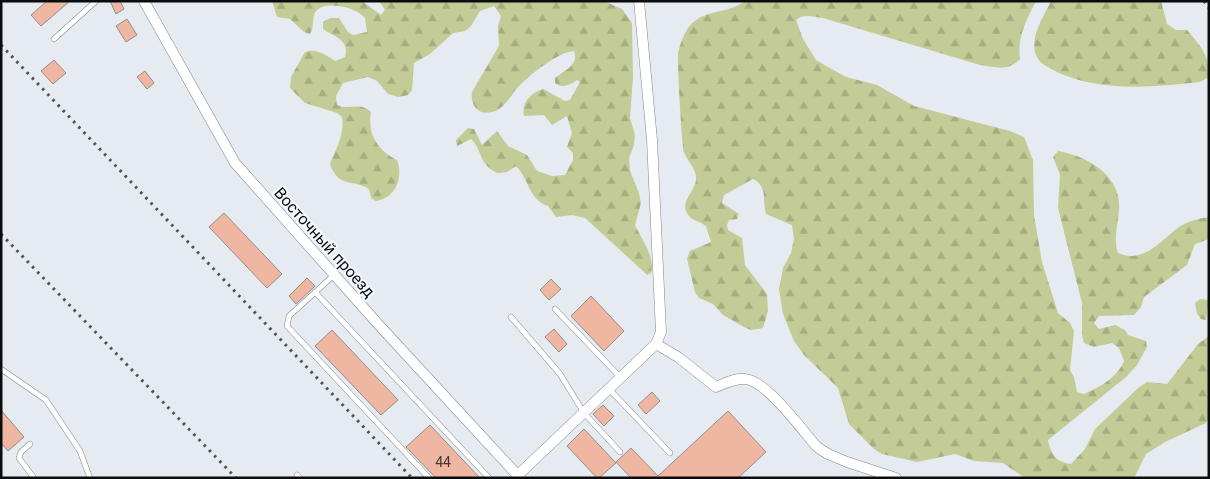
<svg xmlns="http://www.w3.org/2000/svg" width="1210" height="479" viewBox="0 0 1210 479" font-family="Roboto,sans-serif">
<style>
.forest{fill:url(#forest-firs)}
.building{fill:#efb6a1;stroke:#958d8a}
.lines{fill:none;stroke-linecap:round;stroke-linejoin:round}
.service-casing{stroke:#81868c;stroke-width:6}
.minor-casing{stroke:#81868c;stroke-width:11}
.service{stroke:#fff;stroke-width:5}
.minor{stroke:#fff;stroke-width:10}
.rail{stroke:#4f5255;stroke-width:3;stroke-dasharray:2.5 5;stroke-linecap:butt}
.labels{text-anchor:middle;stroke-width:4.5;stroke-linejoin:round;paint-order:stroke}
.number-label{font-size:14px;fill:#433633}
.street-label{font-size:16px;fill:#0a0c0e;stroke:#f3f8ff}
</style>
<defs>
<pattern id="forest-firs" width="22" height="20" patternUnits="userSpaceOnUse" patternTransform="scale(1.25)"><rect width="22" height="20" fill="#c3cb97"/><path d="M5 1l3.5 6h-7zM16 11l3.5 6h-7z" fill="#a6ad81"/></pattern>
</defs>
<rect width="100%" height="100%" fill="#e5ebf1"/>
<path class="forest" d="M272,1H362L381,15L385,10L379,1H604L622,9L632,23L633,77L630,118L635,135L634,145L629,158L630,171L639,193L641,203L635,225C642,240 655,256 651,273L647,275L643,271L585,218L572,215L556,217L548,206C529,200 529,179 516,166L507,172L498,173C478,165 483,150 471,139L457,146L456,140L468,128L474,129L482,145L497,131L508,146L527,155L537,171L552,176L565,175L573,160V153L567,147L572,133L567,116L552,125L544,115L524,116C521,102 531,93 543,89L565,101L570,100L580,82L577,80C570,85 562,89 555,83V78C565,70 579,65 574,51C558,52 531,74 519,86C511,94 505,109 492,112C478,116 470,104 472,92L499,46L498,26L501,16L494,6L480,11L471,26L465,31L453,33L430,54L414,63L412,90L408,95L398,97L388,94L377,81L368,77L343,83L336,96L337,105C350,111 359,101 371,112C367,134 378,151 397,160C404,178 395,198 376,201L371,198L369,189C353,179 338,188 330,164C336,149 345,134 342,117L337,113L305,103L290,88L291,77L305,52C317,48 325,55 335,61L345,57C350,40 335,37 323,29V22L330,18H339L348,32L353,35L367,32L365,18C356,7 326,0 316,11C311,18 315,27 310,34L304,32L290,19L277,17Z
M745,1H1036C1026,21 1017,37 1020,59C1008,72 996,67 980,65L823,18C813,17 804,13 796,20L803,39L816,60L828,67L846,77L877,85L914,106L1010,131L1024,137L1033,160L1034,215L1042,262L1058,313L1070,323L1074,331L1070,370L1074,377L1077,392L1084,394C1100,387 1117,378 1124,361L1119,348L1112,343L1094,347L1084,343L1082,335V303L1058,208L1060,175L1053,157L1058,151C1088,156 1122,176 1119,210C1118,225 1113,238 1118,253C1144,264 1160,241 1179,227C1188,221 1198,219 1209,217V239L1195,244L1187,265L1144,297L1141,307L1134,315L1099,316L1094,323L1099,329L1115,325L1125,330L1128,335L1146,341L1147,347L1137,365L1126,377L1048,440C1051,455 1056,462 1071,464L1085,449L1095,429L1138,388L1147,382L1167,384L1198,344L1209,336V417L1206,423L1165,442L1146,454L1134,478H1025L1003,463L974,461L955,454L917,462L882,454L874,449L849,424L838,388L804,355L794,341L783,314L779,289L783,268L791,253L794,239L792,225L766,214C762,200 768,186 753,179L724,195L722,203L739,214L737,219L729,220L727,225L728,230L742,238L745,265L767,294L768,311L763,328L751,330L744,327L723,315L713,304L699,298L695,292L687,259L690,251L711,242L706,226C699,221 689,220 686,211C681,199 698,189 696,176C695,167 687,161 684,152C682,146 677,61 678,53C680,44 683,36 688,28C703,8 727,15 745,1Z
M1051,1H1161L1167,24L1176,30H1187C1202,48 1209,54 1209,77L1200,82C1150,87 1099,93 1053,70C1046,66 1039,63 1036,55C1029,38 1044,16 1051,1Z
M1200,299L1209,300L1206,320L1201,319L1197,314L1195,303Z"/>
<path class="building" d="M47,1H70L41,26L31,15Z
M110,1H120L124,9L116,14Z
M127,19L137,35L126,42L116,26Z
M54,60L66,73L53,84L41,71Z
M145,71L154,83L147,89L137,77Z
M224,213L282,274L267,288L209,227Z
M307,278L315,286L296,304L289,296Z
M551,279L561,289L549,300L540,290Z
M591,296L624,331L604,351L571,316Z
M554,329L567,344L559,352L545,337Z
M332,330L398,400L381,415L315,346Z
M652,392L660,401L646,414L638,405Z
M603,405L614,416L604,426L593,414Z
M1,410L24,437L8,451L1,443Z
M728,411L766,452L738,478H631L616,462L631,448L658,476Z
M430,425L480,478H436L406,447Z
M584,429L616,463L599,478H597L567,446Z"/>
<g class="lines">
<defs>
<path id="service" d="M54,39L96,1
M334,275L289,316L287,326L429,478
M315,292L489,478
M555,309L621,378
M511,317L560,374L584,413L620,452
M1,369L46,400L80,451L90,478
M609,389L670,453
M30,444L21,452L19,458L34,478
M297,475L300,478"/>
<path id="minor" d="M144,1L235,163L378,324L520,478
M656,344L678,357L716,387C725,383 735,378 745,379C766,380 803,431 817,447L828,454L847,462L896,478
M518,475L656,344L661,332L652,140L639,1"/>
</defs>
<use href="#service" class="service-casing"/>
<use href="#minor" class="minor-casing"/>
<use href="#service" class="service"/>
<use href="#minor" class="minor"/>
<path class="rail" d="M1204,1L1209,8
M1,45L412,478
M1,234L236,478"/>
</g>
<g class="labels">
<g class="number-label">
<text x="443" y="467">44</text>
</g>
<g class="street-label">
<text transform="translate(325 242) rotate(48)" y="6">Восточный проезд</text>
</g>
</g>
<rect width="1210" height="479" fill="none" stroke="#0a0c0e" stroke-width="5"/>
</svg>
